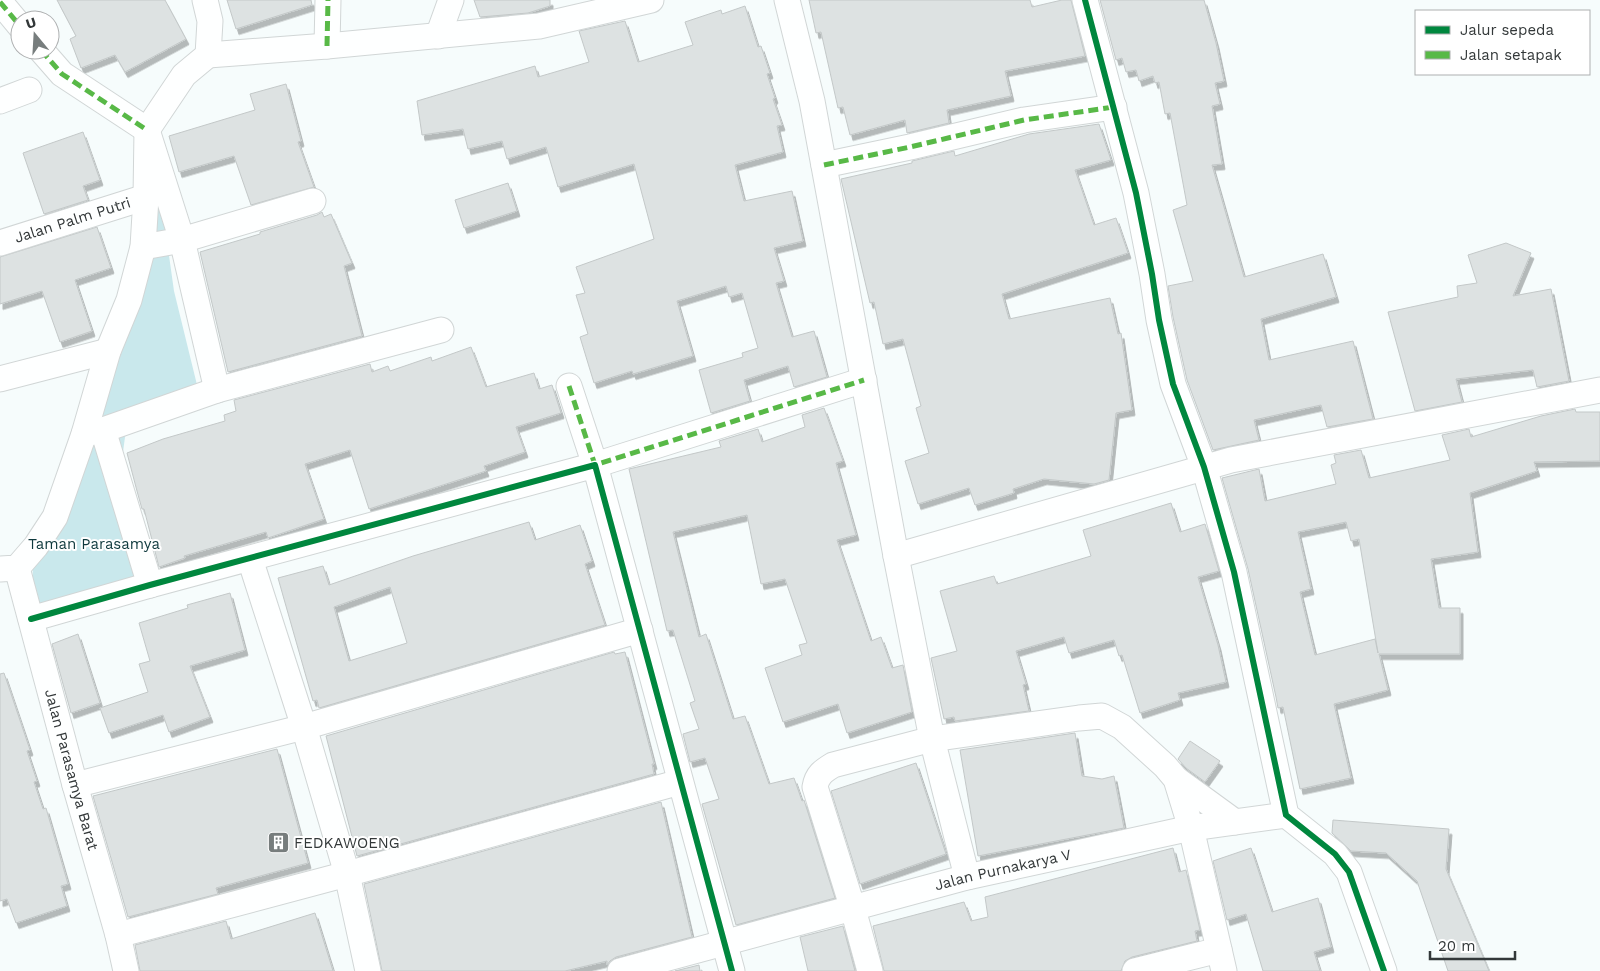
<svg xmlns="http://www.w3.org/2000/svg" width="1600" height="971" viewBox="0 0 1600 971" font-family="'Work Sans',sans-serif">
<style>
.green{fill:#c9e8ec}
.building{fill:#dde2e2;stroke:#c3c8c8;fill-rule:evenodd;filter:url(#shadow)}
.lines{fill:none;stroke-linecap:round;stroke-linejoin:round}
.street-casing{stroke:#d1d6d6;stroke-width:27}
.street{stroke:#feffff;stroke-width:25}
.quiet{stroke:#58b947;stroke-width:5;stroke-dasharray:10 5;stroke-linecap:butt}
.cycleway-casing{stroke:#fff;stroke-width:9}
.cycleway{stroke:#00873e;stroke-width:6}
.labels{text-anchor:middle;stroke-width:4;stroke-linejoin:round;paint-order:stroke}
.street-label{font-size:15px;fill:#333839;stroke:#fff}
.park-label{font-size:15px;fill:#0e393d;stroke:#fff}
.poi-label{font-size:15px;fill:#333839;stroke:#fff;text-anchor:start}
</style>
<defs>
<filter id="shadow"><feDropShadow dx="3" dy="5.5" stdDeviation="0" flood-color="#0004"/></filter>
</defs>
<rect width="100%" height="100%" fill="#f6fcfc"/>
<path class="green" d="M160,206L164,220L174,291L198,389L134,411L125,437L121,467L152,578L32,613L33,557L150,207Z"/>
<path class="building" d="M57,0H165L186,39L125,72L115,55L81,68L70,39L76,36Z
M227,0H311L312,5L236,29Z
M474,0H550V6L528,13L480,17Z
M809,0H1030L1032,7L1062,0H1071L1085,56L1005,71L1011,96L947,110L949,123L907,133L905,120L850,135L843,107L838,108L821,32L816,33Z
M1100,0H1204L1216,43L1224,81L1215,83L1220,104L1212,106L1222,164L1212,165L1244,277L1323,254L1336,297L1261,319L1269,360L1353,341L1373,419L1327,427L1321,405L1254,420L1259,440L1213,450L1187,380L1173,317L1168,286L1193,281L1173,210L1187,205L1170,113L1165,114L1159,82L1155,83L1153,76L1139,81L1136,70L1126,72L1122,58L1116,60Z
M745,6L758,47L761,46L770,73L767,74L775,98L773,99L782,125L777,126L783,152L735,165L744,201L792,191L803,241L774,248L784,281L776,283L792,337L814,331L827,377L794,387L788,366L744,380L750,401L711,413L699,370L743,357L742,353L758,348L742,293L729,297L726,286L677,301L693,356L633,374L632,371L594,383L580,337L588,334L576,295L585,293L576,267L654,239L634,164L558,187L546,147L507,159L502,141L468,149L463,129L422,135L417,101L535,66L538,77L589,62L579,31L625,21L638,62L693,45L685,22L721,10L722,14Z
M286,84L301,141L298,142L314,187L251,205L234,156L179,172L169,136L255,110L250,94Z
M1099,124L1111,160L1075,170L1094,225L1116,218L1128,253L1002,294L1009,319L1110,298L1118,334L1121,333L1132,410L1116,413L1109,480L1094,484L1044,479L1013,489L1014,493L975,505L969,488L918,504L905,461L929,453L916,408L921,406L903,339L883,344L874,302L870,303L841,179L912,163V161L954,151L955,156L1029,134Z
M83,132L100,180L83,186L88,200L44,214L23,153Z
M508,183L517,211L464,228L455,200Z
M322,212L324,217L331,214L352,263L344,266L362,336L228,372L200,252L260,234V232L317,215Z
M97,227L111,268L75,280L92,331L60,342L42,291L0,304V257Z
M1506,243L1531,253L1513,296L1551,289L1569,381L1537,387L1533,370L1456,379L1462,402L1415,411L1388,312L1458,297L1457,286L1477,283L1468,255Z
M471,347L486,387L534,373L539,389L552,385L561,413L516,427L525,452L484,466L486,471L369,509L350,450L305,464L324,519L268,538L266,532L184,556L185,558L159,567L144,509H142L137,491L127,453L163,439L225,421L224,415L236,411L234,400L370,364L372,372L388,366L390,371L431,357L432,361Z
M824,408L843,461L836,463L856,535L837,540L871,641L881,637L892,668L903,665L912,712L847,733L838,704L783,722L765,668L802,655L799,645L807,643L785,579L761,584L747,515L673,532L699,637L706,634L733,719L745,716L769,784L794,778L802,801L804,800L835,898L736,925L702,804L719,799L705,758L690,762L683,734L699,729L690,703L695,701L673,630L667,631L629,469L721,447L719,441L758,429L762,442L805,427L802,415Z
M1575,409L1576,412H1600V461L1534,462L1537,471L1470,493L1478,552L1431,559L1439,608H1460V654H1379L1388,690L1334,704L1351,778L1300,789L1283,707L1278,708L1276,697L1248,569L1222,478L1259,469L1265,501L1336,484L1331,465L1336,463L1334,455L1361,450L1369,478L1450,460L1442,435L1469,429L1471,437L1541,416ZM1346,522L1351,541L1359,539L1378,653L1375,639L1315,655L1300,592L1311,589L1298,532Z
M1171,503L1180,532L1205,524L1219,571L1198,577L1218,645L1226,682L1178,693L1180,700L1140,713L1122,655L1119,656L1114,640L1069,653L1064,637L1016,651L1026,684L1023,685L1029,711L955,721L954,717L944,719L931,658L957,651L940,591L994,576L997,584L1091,556L1083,530Z
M529,522L535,540L580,525L592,561L585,564L605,625L319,708L317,700L313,701L278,578L323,566L329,585L413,556ZM390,587L407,643L349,661L334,607Z
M230,593L245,650L190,666L210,717L169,732L163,715L109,733L100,708L148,692L139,664L150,661L139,623L188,608L187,605Z
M78,634L100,703L71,713L52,644Z
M614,652L615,654L625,652L654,764H652L654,774L357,856L326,736Z
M4,673L30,750L27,751L37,781L34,782L43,809L46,808L68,884L61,886L67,906L16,923L7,899L0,901V674Z
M1075,733L1082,776L1102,779L1114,776L1124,828L978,856L960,750Z
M1190,741L1220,761L1205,782L1186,768L1178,759Z
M277,749L308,863L216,888L218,894L128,917L93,796Z
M916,763L946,854L860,884L831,791Z
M661,802L692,937L616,957L610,961L607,965V961L565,971H382L364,884Z
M1333,820L1449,829L1446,869L1489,971H1448L1417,881L1386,853L1351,851L1332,833Z
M1173,848L1179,872L1186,870L1200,930L1195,931L1197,941L1132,957L1125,961L1121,971H884L873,926L964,902L971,921L988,917L985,897Z
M1251,848L1272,912L1318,898L1331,947L1314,952L1320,971H1263L1246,914L1227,920L1213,861Z
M315,913L333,971H140L135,945L226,921L231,939Z
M843,926L855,971H808L800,937Z
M699,965L700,971H675Z"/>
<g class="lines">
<defs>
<g id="street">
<path d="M787,0L812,101L896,556L932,739L967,877"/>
<path d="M1085,0L1136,193L1152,274L1159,320L1173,384L1204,467L1234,572L1286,815L1335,854L1349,872L1384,971"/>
<path d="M0,2L20,26"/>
<path d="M438,36L451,0"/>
<path d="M327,46L328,0"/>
<path d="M41,50L62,74L147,130L182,240L217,390"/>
<path d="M208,55L327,46L539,26L651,0"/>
<path d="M0,101L29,90"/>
<path d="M824,165L910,147L1024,120L1114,107"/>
<path id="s1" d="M0,243L146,197"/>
<path d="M143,247L182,240L313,201"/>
<path d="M0,379L108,351"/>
<path d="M569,386L595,465L864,380"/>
<path d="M103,430L150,585"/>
<path d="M84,434L103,430L217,390L441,330"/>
<path d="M896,556L1231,460L1600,390"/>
<path d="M250,559L304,727L347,874L368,971"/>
<path id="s2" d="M17,568L75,785L118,935L126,971"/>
<path d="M0,569L17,568L36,546L55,517L84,434L108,351L129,300L143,247L146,197L147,130L184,75L208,55L210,21L205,0"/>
<path d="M31,619L150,585L595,465L732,971"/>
<path d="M1176,779L1235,822"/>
<path d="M75,785L304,727L640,630"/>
<path d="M118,935L347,874L680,782"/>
<path id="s3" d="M620,971L967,877L1191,828L1286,815"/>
<path d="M870,971L853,909L815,787C817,775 823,771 833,765L932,739L1079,718L1102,716L1122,727L1165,766L1176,779L1191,828L1224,971"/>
<path d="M1135,971L1219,950"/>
</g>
</defs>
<use href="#street" class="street-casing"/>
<use href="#street" class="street"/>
<path class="quiet" d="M0,2L20,26
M327,46L328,0
M41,50L62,74L147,130
M824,165L910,147L1024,120L1114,107
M569,386L595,465L864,380"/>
<defs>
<path id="cycleway" d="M1085,0L1136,193L1152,274L1159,320L1173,384L1204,467L1234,572L1286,815L1335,854L1349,872L1384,971
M31,619L150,585L595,465L732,971"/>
</defs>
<use href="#cycleway" class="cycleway-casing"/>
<use href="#cycleway" class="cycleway"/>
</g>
<defs>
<symbol id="building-square" viewBox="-11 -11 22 22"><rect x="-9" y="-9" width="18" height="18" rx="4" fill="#777d7d" stroke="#fff"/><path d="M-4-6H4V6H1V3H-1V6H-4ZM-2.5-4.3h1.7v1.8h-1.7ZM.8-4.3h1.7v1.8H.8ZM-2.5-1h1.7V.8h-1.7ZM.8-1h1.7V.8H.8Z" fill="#fff"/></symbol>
</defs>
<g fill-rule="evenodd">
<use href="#building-square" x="266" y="830" width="25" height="25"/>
</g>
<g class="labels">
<g class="street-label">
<text dy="5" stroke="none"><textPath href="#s1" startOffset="76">Jalan Palm Putri</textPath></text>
<text dy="5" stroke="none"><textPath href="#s2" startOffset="209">Jalan Parasamya Barat</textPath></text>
<text dy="5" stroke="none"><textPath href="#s3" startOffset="396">Jalan Purnakarya V</textPath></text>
</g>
<g class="park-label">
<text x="94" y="549">Taman Parasamya</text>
</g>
<g class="poi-label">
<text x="294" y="848">FEDKAWOENG</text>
</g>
</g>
<rect x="1415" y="10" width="175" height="65" fill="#ffffff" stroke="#adafb0"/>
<rect x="1425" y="26" width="25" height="8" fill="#00873e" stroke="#adafb0"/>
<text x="1460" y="35" font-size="15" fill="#333839">Jalur sepeda</text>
<rect x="1425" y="51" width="25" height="8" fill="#58b947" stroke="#adafb0"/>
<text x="1460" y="60" font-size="15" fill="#333839">Jalan setapak</text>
<g transform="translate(35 35) rotate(342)"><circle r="24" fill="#ffffff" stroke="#adafb0"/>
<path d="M0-4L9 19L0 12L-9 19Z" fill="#777d7d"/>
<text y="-8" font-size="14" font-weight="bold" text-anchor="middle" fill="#333839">U</text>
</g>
<path d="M1430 951v8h85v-8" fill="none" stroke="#333839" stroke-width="2.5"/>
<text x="1438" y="951" font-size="15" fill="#333839" stroke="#ffffff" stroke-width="4" paint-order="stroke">20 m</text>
</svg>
